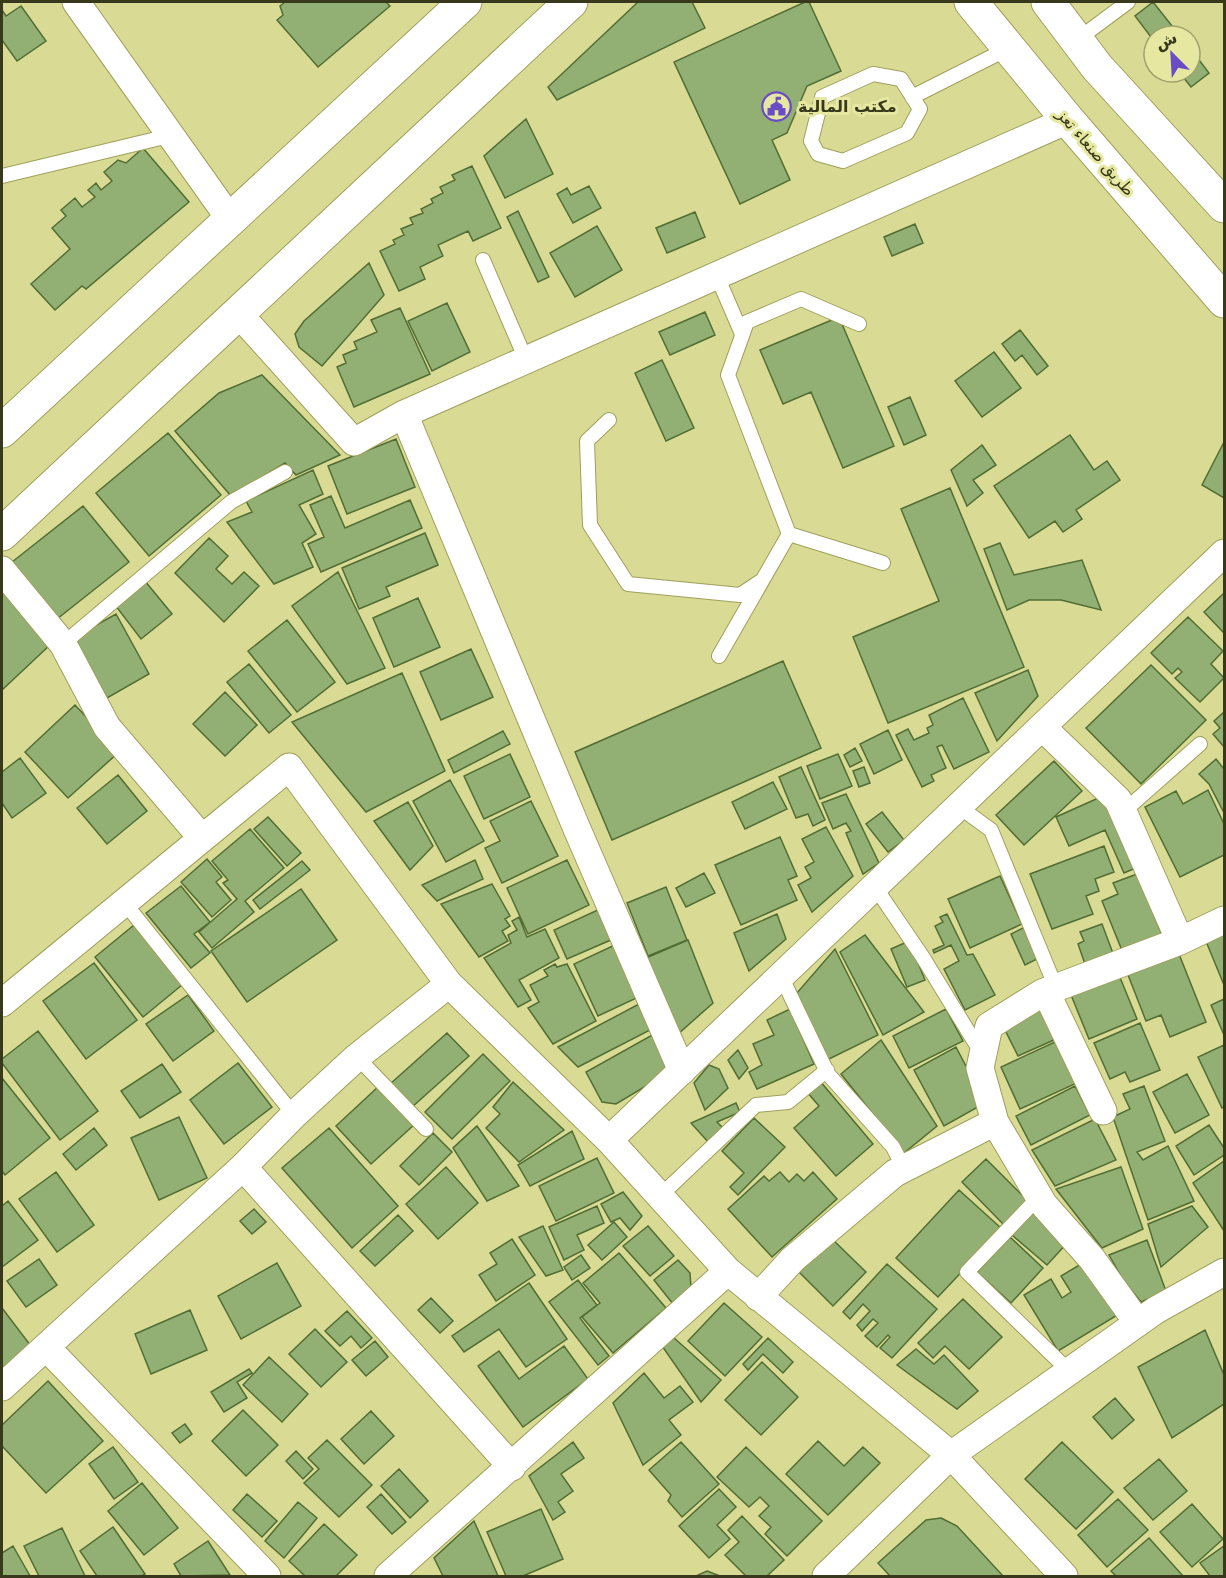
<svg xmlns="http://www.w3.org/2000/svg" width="1226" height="1578" viewBox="0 0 1226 1578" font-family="'DejaVu Sans','Noto Naskh Arabic',sans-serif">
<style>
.building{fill:#92b073;stroke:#526d33;stroke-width:1.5}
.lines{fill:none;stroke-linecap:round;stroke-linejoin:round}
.service-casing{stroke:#9fa05c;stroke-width:16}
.minor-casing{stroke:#9fa05c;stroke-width:29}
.primary-casing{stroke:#9fa05c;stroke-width:35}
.trunk-casing{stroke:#9fa05c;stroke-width:35}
.service{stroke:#fff;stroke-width:14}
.minor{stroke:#fff;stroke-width:27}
.primary{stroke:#fff;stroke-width:33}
.trunk{stroke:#fff;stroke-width:33}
.labels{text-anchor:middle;stroke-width:6;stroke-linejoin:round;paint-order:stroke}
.poi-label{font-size:16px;font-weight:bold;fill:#38391c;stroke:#e6e8a1;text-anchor:start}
.street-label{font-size:16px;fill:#38391c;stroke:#e6e8a1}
</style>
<rect width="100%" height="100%" fill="#d9db95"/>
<path class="building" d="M285,2H386L390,6L318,67L277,20L283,15L280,6Z
M638,2H692L705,28L557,100L548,87Z
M805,2H809L841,71L807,86L787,133L772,140L790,180L740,204L674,62Z
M1153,2L1180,36H1154V41L1135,16Z
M21,6L46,41L17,61L2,40V10L6,16Z
M1190,48L1209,73L1191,87L1179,72H1190Z
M526,119L553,174L505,198L484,156Z
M143,148L189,202L86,289L82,286L55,310L31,284L70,249L52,228L66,216L61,210L75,198L82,207L95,197L88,190L96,183L101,190L112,181L104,172L118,160L126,163Z
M472,166L501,228L473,241L468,231L438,245L443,256L420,267L425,279L399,291L380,251L395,244L393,240L404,235L401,229L413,224L410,218L423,213L421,209L433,203L431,199L443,193L440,187L455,180L452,175Z
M589,186L601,208L573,223L557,194L567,188L571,195Z
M518,211L549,277L538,282L507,217Z
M695,212L705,237L667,253L656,228Z
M915,224L923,243L892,256L884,237Z
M597,226L622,270L575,297L550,253Z
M369,263L384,295L322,366L299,347L295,334L304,321Z
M447,303L470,352L432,371L408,321Z
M400,308L430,374L354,407L337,367L346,363L343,355L357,349L354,342L377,332L371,320Z
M705,312L715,335L670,355L659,332Z
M839,317L894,446L843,468L811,392L783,404L760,350Z
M1020,330L1048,366L1037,375L1022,355L1015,361L1002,344Z
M994,352L1021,388L982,417L955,381Z
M662,360L694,428L666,441L635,373Z
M262,375L340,455L296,475L285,463L231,496L175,431L219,393Z
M910,397L926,435L904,445L888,407Z
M168,433L221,495L149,556L96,493Z
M1070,435L1094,470L1107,461L1120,480L1076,510L1082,519L1063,532L1055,521L1029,538L994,486Z
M396,439L415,487L347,514L328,466Z
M1224,442V498L1202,485Z
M982,445L996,465L973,480L983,493L967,506L951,470Z
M313,470L323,494L299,505L316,534L302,543L313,567L274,584L227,522L252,512L246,501Z
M950,488L1024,667L888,723L853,637L939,601L901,509Z
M331,496L345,528L410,500L422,528L321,572L308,544L324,537L310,505Z
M83,506L129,562L57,619L12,562Z
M425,533L438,565L386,587L390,596L359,609L342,568Z
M209,538L228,556L216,569L232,584L244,572L259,586L224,622L175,573Z
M1000,543L1014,575L1082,560L1101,610L1061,600H1029L1007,610L984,549Z
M338,572L385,668L347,684L292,606Z
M145,581L172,614L141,639L115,605Z
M2,589L51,644L2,690Z
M1223,594L1224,595V633L1204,612Z
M418,598L440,647L394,667L373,618Z
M116,614L149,674L107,698L73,638Z
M1188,617L1223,651L1211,664L1224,678L1200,702L1175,678L1182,672L1178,668L1172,674L1151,653Z
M287,620L335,682L297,712L248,651Z
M471,649L493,697L441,720L420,672Z
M783,661L821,748L612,840L575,752Z
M249,664L291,715L269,733L227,682Z
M1151,665L1206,720L1141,784L1086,728Z
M1028,670L1038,696L997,741L975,693Z
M402,673L445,771L366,812L292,722Z
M225,692L257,725L225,756L193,724Z
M963,698L989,752L954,769L942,745L937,747L946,768L931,775L934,781L922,787L896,735L908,729L914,740L929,733L927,728L933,725L929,715Z
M75,705L119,752L68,798L25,752Z
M1224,712V747L1213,734L1220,728L1214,721Z
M888,730L902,760L874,774L860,744Z
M503,731L510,744L454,773L448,760Z
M855,748L862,761L850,767L844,755Z
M510,754L530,797L484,819L464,776Z
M838,754L852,786L820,799L807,766Z
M20,758L46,793L12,818L2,803V772Z
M1216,759L1224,769V813L1209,784L1199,774Z
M1054,761L1082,791L1024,845L996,815Z
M801,767L825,820L813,826L808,814L796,818L779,777Z
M864,767L870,783L859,787L853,771Z
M118,775L147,811L107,844L77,808Z
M450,780L484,841L446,862L413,801Z
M773,782L787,809L745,829L732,802Z
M1208,790L1224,824V855L1180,877L1145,807L1176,791L1183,804Z
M846,794L879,863L863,874L846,833L851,831L846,823L833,829L822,803Z
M1105,795L1138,867L1124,873L1105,830L1069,846L1056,817Z
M531,801L558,856L502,883L485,848L500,841L490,821Z
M408,802L433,846L410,870L374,821Z
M882,812L904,840L888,852L866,824Z
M268,817L301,853L287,866L254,829Z
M826,827L853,876L812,912L798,885L811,878L805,867L814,862L802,839Z
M250,829L284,868L245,901L254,912L212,948L199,932L237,899L223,883L228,880L212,861Z
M780,837L797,876L788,880L797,900L741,925L715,865Z
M1104,846L1114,872L1095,879L1099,891L1086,896L1093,914L1052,929L1030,874Z
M207,859L222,877L216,882L231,900L212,917L181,882Z
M475,860L483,879L437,901L422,885Z
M567,860L589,905L528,934L507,888Z
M302,861L310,870L260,909L253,900Z
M704,873L715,893L686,907L676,888Z
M1137,874L1163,937L1123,953L1102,901L1118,894L1113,883Z
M1000,876L1022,924L970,948L948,899Z
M492,884L510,916L505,919L510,926L502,931L508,941L479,957L441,904Z
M181,886L210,922L194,934L210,953L191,968L146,913Z
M666,887L687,940L648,956L627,903Z
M301,889L337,940L247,1002L211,951Z
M600,909L613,939L567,959L554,930Z
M777,914L786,939L749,971L734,933Z
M947,914L967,955L973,954L995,995L965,1010L944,969L959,961L951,945L934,953L933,950L944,945L935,926L943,922L940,917Z
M519,917L527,937L545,929L559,958L519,980L531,1000L518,1007L484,958L511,943L508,935L517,930L512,921Z
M1102,924L1114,956L1086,967L1078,944L1084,941L1080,932Z
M134,925L182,985L143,1017L95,957Z
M1025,927L1039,958L1025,965L1011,934Z
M1224,931V985L1205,939Z
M865,935L924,1012L883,1035L840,952Z
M688,940L713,1003L677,1035L646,958Z
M909,941L925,980L907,987L891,949Z
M619,943L643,995L598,1016L574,964Z
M835,949L878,1035L827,1060L796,994Z
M1179,954L1206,1022L1170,1037L1161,1015L1146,1021L1128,975Z
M94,963L137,1020L86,1059L43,1001Z
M555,964L557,967L567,964L596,1021L553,1044L528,1008L539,1002L530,985L548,976L544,970Z
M1119,975L1137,1019L1089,1039L1071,995Z
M188,995L214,1031L173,1061L146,1024Z
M1224,999V1035L1211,1005Z
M639,1004L652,1029L578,1067L558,1047Z
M1042,1007L1056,1039L1018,1056L1004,1028Z
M790,1009L814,1064L757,1089L749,1072L762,1065L753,1044L774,1035L767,1020Z
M946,1009L963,1041L909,1068L893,1036Z
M1140,1023L1160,1070L1130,1082L1125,1072L1110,1079L1094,1043Z
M38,1031L98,1111L60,1140L2,1063V1059Z
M447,1033L469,1056L411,1108L389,1085Z
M654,1034L670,1064L666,1074L616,1104L602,1102L586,1072Z
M881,1040L937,1126L904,1153L841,1074Z
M1057,1041L1077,1083L1020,1109L1001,1067Z
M1224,1045V1107L1222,1108L1198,1057Z
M956,1047L985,1103L944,1126L914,1070Z
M738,1050L748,1068L739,1079L728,1060Z
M483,1054L510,1081L452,1139L425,1112Z
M238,1063L272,1107L224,1144L190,1100Z
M162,1064L181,1092L140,1118L121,1091Z
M709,1065L719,1069L728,1088L705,1110L694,1083Z
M1187,1074L1209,1115L1175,1133L1153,1092Z
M2,1078L50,1138L5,1175L2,1171Z
M820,1081L873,1144L836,1176L794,1128L819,1106L807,1092Z
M513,1082L564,1130L519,1162L486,1128L500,1114L493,1107Z
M379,1086L415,1124L371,1164L336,1126Z
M1075,1086L1090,1115L1031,1145L1016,1116Z
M1144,1086L1165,1141L1137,1152L1143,1160L1168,1146L1194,1201L1148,1220L1113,1117L1130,1109L1123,1094Z
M736,1103L740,1112L717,1122L726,1131L710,1144L691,1123Z
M179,1117L207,1178L159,1200L131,1138Z
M754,1118L785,1147L738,1195L730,1187L744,1173L722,1151Z
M1095,1119L1116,1160L1055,1186L1032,1150Z
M1209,1125L1224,1148V1155L1194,1175L1176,1146Z
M477,1126L519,1186L487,1201L453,1148Z
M94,1128L107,1145L76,1170L63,1154Z
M329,1128L398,1206L352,1248L282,1168Z
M572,1131L584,1159L530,1186L518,1165Z
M433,1133L452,1152L419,1185L400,1166Z
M597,1158L614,1193L556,1221L539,1186Z
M986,1159L1028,1201L1004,1225L962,1182Z
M1224,1161V1231L1193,1183Z
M446,1167L478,1203L438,1239L406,1204Z
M1121,1167L1143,1229L1102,1248L1056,1189Z
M56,1172L94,1225L57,1252L19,1199Z
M780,1172L789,1182L797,1174L804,1181L813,1172L837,1199L772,1257L728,1209L764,1176L769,1181Z
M959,1190L1002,1229L938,1297L896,1258Z
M623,1192L642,1216L630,1230L620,1218L611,1222L601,1204Z
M8,1201L38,1240L2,1267V1206Z
M597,1206L604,1223L577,1235L584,1250L564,1260L549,1227Z
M1192,1206L1208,1227L1161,1267L1148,1224Z
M254,1209L266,1222L252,1234L240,1221Z
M1032,1211L1068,1242L1047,1265L1012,1235Z
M398,1215L413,1231L375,1266L360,1251Z
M614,1222L627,1237L602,1260L588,1245Z
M543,1226L563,1270L546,1276L519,1237Z
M648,1226L674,1256L650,1276L623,1246Z
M829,1236L866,1272L833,1306L796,1269Z
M1010,1237L1043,1268L1011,1303L977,1272Z
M512,1239L535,1275L496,1301L479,1275L497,1264L490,1253Z
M1147,1240L1166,1291L1141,1302L1123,1280L1109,1255Z
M619,1253L666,1308L613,1353L582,1317L600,1303L583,1283Z
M581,1255L590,1268L572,1280L564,1267Z
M39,1259L57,1285L26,1307L7,1281Z
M678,1260L690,1273L691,1288L673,1304L654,1280Z
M1086,1261L1119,1314L1058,1351L1024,1295L1051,1279L1062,1298L1071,1292L1061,1276Z
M277,1263L301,1306L241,1339L218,1296Z
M887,1264L937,1309L892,1358L880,1348L890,1337L888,1335L877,1347L865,1336L878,1323L873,1319L862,1331L857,1325L870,1311L863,1304L850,1319L843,1312Z
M578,1280L597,1305L580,1318L609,1356L598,1365L549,1302Z
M529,1283L567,1339L526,1367L499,1329L464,1352L452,1336Z
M431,1298L453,1321L440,1333L418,1310Z
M963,1299L1002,1337L969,1369L945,1346L933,1358L918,1343Z
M724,1303L762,1337L725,1376L688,1341Z
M2,1308L31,1346L2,1368Z
M190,1310L207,1350L151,1374L135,1334Z
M347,1311L372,1338L361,1348L351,1336L340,1346L325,1331Z
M315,1329L347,1362L321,1387L289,1354Z
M1205,1330L1224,1375V1404L1172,1438L1138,1367Z
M673,1337L721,1380L701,1402L662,1346Z
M768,1338L793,1362L783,1373L763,1354L748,1370L743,1364Z
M375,1341L388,1357L366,1376L352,1360Z
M564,1346L588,1379L523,1427L478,1366L499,1351L519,1379Z
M916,1349L934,1364L944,1355L978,1391L957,1409L897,1365Z
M269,1357L308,1394L282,1422L243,1385Z
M762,1362L798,1397L761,1435L725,1400Z
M249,1369L252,1373L237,1382L247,1398L224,1412L211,1392Z
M644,1373L664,1398L680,1386L693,1402L669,1420L681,1435L643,1465L613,1403Z
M48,1381L103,1441L46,1493L2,1446V1425Z
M1115,1398L1134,1420L1112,1439L1093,1417Z
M243,1410L278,1445L246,1476L212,1441Z
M371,1411L394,1436L364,1464L341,1439Z
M185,1424L192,1434L180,1443L172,1433Z
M327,1440L372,1485L339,1517L304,1483L319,1469L308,1458Z
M818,1441L844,1466L863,1447L880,1463L828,1515L786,1474Z
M573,1442L584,1458L561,1474L573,1491L558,1502L565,1512L553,1520L529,1476Z
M681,1442L719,1484L682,1517L668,1501L671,1495L649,1470Z
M1062,1442L1113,1492L1076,1529L1025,1479Z
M113,1447L138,1482L114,1499L89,1464Z
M746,1447L822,1521L787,1556L765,1534L771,1527L759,1516L769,1506L760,1497L749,1507L717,1477Z
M296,1451L313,1469L303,1479L286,1461Z
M1159,1459L1187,1491L1153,1520L1124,1488Z
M399,1469L428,1501L410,1518L381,1486Z
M142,1483L178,1528L144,1555L108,1511Z
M719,1489L736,1507L717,1525L730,1539L709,1558L679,1526Z
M247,1494L277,1521L262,1537L233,1510Z
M381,1494L406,1522L392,1534L367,1507Z
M1118,1499L1148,1530L1107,1567L1078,1535Z
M298,1502L317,1518L284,1558L265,1541Z
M1192,1504L1223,1539L1192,1567L1160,1532Z
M541,1509L563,1559L523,1576H506L487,1532Z
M742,1516L784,1560L767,1576H746L725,1555L739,1542L728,1530Z
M941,1518L957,1526L1003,1576H890L878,1563L926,1520Z
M474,1521L498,1576H443L434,1558Z
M324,1524L357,1555L336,1576H305L289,1561Z
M113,1527L145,1574L141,1576H97L80,1551Z
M62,1528L85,1576H39L24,1546Z
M1149,1538L1183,1576H1116L1111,1571Z
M208,1541L230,1575L181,1576L174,1564Z
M13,1546L30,1576H2V1553Z
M1224,1546V1576H1210L1200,1563Z
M707,1571L720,1576H696Z"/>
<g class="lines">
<defs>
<path id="service" d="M1077,40L1128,2
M873,74L901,79L920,109L907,133L843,161L818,154L811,141L822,97Z
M912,97L1009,48
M2,176L173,135
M483,260L526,360
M717,276L742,334
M609,420L587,441L590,525L628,584L740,595L761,581
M789,534L883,563
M63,644L231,502L285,472
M719,656L789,534L728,375L747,322L801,299L859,324
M958,806L991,830L1056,988
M1123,812L1200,744
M875,887L922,956L982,1054
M124,902L294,1115
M781,976L828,1074L893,1147L904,1169
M357,1057L426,1129
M660,1196L756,1105L788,1102L827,1070
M1039,1197L967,1272L1069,1371"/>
<path id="minor" d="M76,2L230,219
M238,313L354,442L404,414L1068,120
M404,414L577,829L682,1071
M2,570L63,644L107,727L202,838
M1042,727L1118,800L1180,941
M1046,992L1103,1111
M2,1003L289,767L449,984L609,1140L728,1271L951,1455L1064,1576
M609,1140L1224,553
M243,1167L512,1467
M758,1297L793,1259L895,1173L995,1122
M1138,1323L1092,1259L1044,1205L995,1122L980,1068L989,1026L1042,993L1180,941L1224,920
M46,1347L267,1576
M2,1387L243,1167L294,1115L357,1057L449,984
M388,1576L728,1271
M826,1576L951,1455L1156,1310L1224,1272"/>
<path id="primary" d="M2,431L465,2
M2,534L571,2"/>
<path id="trunk" d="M971,2L1068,120L1224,301
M1048,2L1097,67L1224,206"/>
</defs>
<use href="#service" class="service-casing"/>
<use href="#minor" class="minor-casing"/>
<use href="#primary" class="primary-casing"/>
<use href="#trunk" class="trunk-casing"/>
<use href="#service" class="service"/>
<use href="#minor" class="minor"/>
<use href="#primary" class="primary"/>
<use href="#trunk" class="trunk"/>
</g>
<defs>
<symbol id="civic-ring" viewBox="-11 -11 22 22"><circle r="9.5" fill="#e6e8a1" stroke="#6a4dc6" stroke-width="1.5"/><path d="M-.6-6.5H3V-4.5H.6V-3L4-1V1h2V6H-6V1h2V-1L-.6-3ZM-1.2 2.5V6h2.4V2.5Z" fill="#6a4dc6"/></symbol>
</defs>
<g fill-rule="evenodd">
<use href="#civic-ring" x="760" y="90" width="33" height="33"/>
</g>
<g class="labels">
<g class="poi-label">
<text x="798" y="112">مكتب المالية</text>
</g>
<g class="street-label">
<text transform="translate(1096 152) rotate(49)" y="6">طريق صنعاء تعز</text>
</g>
</g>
<rect width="1226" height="1578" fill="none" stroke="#38391c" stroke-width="6"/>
<g transform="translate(1172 54) rotate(336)"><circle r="28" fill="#e6e8a1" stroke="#a0a26c" stroke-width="1.5"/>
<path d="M0-4.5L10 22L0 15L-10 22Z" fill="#6a4dc6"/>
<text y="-9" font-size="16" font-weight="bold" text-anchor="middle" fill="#38391c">ش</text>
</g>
</svg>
